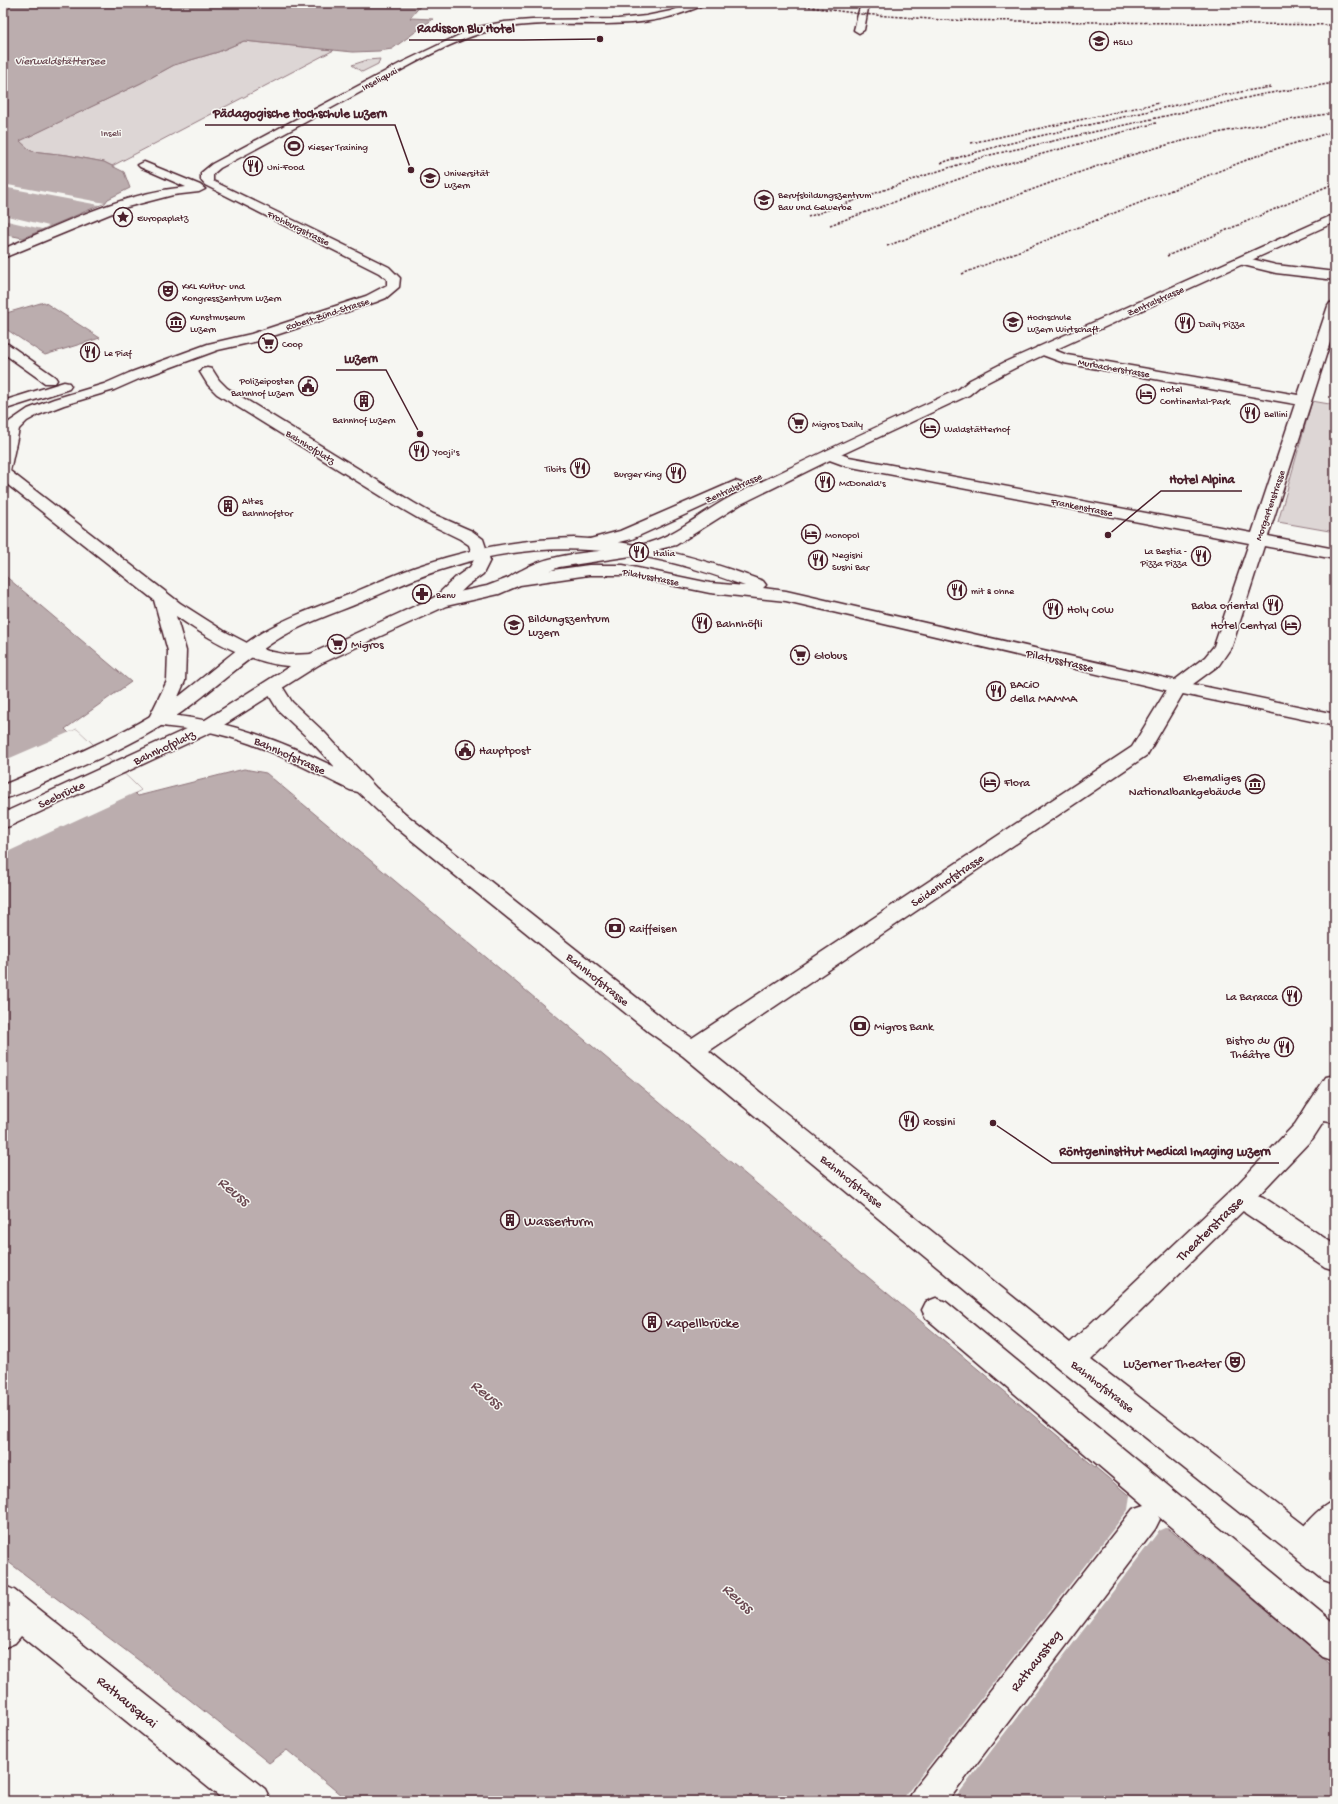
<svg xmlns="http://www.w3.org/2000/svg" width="1338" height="1804" viewBox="0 0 1338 1804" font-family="'Gochi Hand',sans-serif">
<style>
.green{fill:#ddd6d5;stroke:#947a80}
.water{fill:#bbadae;stroke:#8e747a}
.pier{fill:#f6f6f2}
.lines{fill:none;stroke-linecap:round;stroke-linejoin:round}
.pedestrian-casing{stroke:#4a1f2b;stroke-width:3}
.minor-casing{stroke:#4a1f2b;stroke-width:3}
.secondary-casing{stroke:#4a1f2b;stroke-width:3}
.primary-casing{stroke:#4a1f2b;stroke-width:3}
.pedestrian{fill:#f6f6f2;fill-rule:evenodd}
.minor{fill:#f6f6f2;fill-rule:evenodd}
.secondary{fill:#f6f6f2;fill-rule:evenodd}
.primary{fill:#f6f6f2;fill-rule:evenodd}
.rail{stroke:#4a1f2b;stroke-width:1.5;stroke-dasharray:2.5 1.5;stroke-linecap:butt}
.labels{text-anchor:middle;stroke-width:3;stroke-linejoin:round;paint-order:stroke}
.far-poi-label{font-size:10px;fill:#4a1f2b;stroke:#f6f6f2;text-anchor:start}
.far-street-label{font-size:10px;fill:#4a1f2b;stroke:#f6f6f2}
.far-park-label{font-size:10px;fill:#6f4d56;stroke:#f6f6f2}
.far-water-label{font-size:11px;font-style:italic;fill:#6c4a52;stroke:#f6f6f2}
.poi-label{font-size:12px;fill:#4a1f2b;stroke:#f6f6f2;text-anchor:start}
.street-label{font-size:12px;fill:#4a1f2b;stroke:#f6f6f2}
.near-poi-label{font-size:14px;fill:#4a1f2b;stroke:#f6f6f2;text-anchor:start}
.near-street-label{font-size:14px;fill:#4a1f2b;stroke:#f6f6f2}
.near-water-label{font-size:16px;font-style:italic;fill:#6c4a52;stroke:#f6f6f2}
.leader{fill:none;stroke:#4a1f2b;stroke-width:1.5}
.callout-dot{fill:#4a1f2b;stroke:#f6f6f2;stroke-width:1.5}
.callout-label{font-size:13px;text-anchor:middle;font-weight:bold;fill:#4a1f2b;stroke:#f6f6f2;stroke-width:3;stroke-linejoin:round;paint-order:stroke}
</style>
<rect width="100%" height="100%" fill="#f6f6f2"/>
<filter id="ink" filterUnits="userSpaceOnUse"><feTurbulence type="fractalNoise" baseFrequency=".025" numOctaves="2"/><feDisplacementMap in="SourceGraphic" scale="8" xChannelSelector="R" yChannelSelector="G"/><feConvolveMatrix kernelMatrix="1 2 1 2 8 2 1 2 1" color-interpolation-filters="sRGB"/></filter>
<g filter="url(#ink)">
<path class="green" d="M244,41L334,50L112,166L104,162L67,155L31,151L19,141L141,83L174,65L218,52Z
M380,59L378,64L362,72L352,65L367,60Z
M1312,401L1335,405V532L1278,522Z"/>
<path class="water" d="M3,3H423L410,18L433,19L392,49L379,51L353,52L244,41L218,52L174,65L141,83L20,141L31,151L67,155L104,162L124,172L130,188L108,199L105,203L23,238L3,234Z
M44,302L100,338L45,355L3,327V314Z
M3,574L131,682L65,729L69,733L77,729L141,790L135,793L138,796L244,769L266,773L1335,1668V1801H348L287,1750L269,1763L165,1680L3,1558Z"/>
<path class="pier" d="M8,185L105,203L99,205L3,187Z
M3,215L49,226L42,229L3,220Z
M77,729L141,790L3,854V761Z
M1130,1495L1168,1527L1159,1531L953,1801H901L1128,1510Z"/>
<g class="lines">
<defs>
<path id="pedestrian" d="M144,162L200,185L205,189L199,192L173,195L127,207L3,258V249C62,224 121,193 186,187L140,167L138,165Z
M3,343L8,344L55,377L57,380L55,383H45L3,353Z
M1317,1101L1335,1103V1123L1308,1118L1304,1111L1308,1104Z
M1254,1194L1263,1197L1335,1245V1270L1325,1267L1245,1213L1241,1205L1245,1197Z
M936,1298L946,1302L1335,1624V1661L1323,1657L1158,1516L1160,1519L1155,1529L948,1801H908L914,1789L1133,1509L1145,1505L926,1318L922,1310L926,1302Z
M1335,1500V1538L1318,1558L1307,1562L1296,1558L1291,1547C1299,1529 1317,1508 1335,1500Z
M3,1585L14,1590L265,1789L271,1801H225L21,1636L15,1643L3,1648Z"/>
<path id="minor" d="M692,3H704C701,7 694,9 688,11C628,34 565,17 503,28C463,34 415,63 379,82C326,111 273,140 220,168L213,174V181L389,267L400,278L399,287L386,298L376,302L258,341L218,350L139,379L114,390L64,405L38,415L27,421L19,429L10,471L180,603L224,631L247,643L268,651L288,655L313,654L320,656L322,660L320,664C270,676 214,643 176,616L186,651L185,681L170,715C229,721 282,741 335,767L310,740L278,710L264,687L266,683L273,681L280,683L292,702L324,732L376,788L408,816L665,1020L692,1038L1132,747L1171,683L1205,657L1214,646L1249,543L846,466L824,458L821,455L824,452L829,450L849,457L1252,533L1295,404L1064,363L1037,353L1035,350L1037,347H1047L1067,355L1298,395L1328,306L1330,303L1335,302V327L1268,536L1335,549V559L1264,546L1232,646L1219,665L1185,690L1147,755L709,1051L1070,1343L1233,1189L1295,1124L1326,1077L1335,1075V1104L1313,1138L1251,1203L1091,1360L1335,1549V1584L1324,1580L1061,1370L683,1056L649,1032L394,826L358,792L350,790C307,769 264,745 218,734C196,728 173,729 151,724L148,720L167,681L168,651L154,600L3,481V431L9,422L28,409L54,399L104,384L129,373L208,344L251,334L366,296L387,285V279L379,273L205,185L201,180V173L212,164L401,63L474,28L504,22L532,20L618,19L646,16L671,11Z
M861,3H869L864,30L859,33L854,30Z
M1243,257L1276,265L1335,272V280L1276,273L1239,264L1237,261L1239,258Z
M207,368L212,369L219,380L227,388L414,503L433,514L472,531L483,539L490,560L483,574L468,585L447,605L441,606L435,605L432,601L435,597L456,577L470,567L474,560L469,545L460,539L421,520L402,509L217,394L208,385L200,372L202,369Z
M64,382L69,383L71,386L69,389L3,410V401Z"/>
<path id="secondary" d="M1335,214V222L1015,368L980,386L969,395L832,459L741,504L676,545L631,556L559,567L516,585L510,584L507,580C511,575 516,573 522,570C561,548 606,555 648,543C680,533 703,511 732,496C807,459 883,424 959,389L970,380L1005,362Z
M735,481L741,483L743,486L741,489L632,539L592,549L586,548L584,544L586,540L620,531Z"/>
<path id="primary" d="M574,538C640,541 702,558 763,581L766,585L763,588L786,591L1178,681L1335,714V726L1178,693L786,601L710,593L623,575H589L520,585L499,594L446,606L320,664L216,730L10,826L3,828V813L202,722L306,656L435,597L487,586L516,575L589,565H623L710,583L745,586C646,548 550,535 447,568C419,576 392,589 364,601C333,614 300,624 272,643C240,664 213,690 182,712C145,739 101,758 59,776C41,784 22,794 3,799V785C53,764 105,743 152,715C191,691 223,657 261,633C288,617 319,606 348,595C374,584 399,572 425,564C473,548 523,539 574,538Z"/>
</defs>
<use href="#pedestrian" class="pedestrian-casing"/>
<use href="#minor" class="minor-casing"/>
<use href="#secondary" class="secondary-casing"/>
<use href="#primary" class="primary-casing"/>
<use href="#pedestrian" class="pedestrian"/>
<use href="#minor" class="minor"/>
<use href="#secondary" class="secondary"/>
<use href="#primary" class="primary"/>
<path class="rail" d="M781,3L861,14L943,20L1335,25
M971,143L1159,103
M941,163C996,145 1053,133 1110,120C1163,108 1217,95 1271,87
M808,217L932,173L990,155L1264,94L1335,83
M830,225L987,169L1156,123
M887,246C964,217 1041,184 1119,159C1190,136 1262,123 1335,113
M1167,256L1335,183
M962,274L1269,151L1335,131"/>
</g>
</g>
<defs>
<symbol id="university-ring" viewBox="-11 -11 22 22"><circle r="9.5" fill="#f6f6f2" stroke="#4a1f2b" stroke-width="1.5"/><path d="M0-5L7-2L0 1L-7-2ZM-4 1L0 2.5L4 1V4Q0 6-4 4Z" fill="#4a1f2b"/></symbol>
<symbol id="stadium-ring" viewBox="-11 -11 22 22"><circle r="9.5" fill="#f6f6f2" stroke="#4a1f2b" stroke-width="1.5"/><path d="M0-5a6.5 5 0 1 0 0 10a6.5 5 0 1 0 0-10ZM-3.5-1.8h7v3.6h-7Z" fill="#4a1f2b"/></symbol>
<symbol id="restaurant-ring" viewBox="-11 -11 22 22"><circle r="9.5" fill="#f6f6f2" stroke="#4a1f2b" stroke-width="1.5"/><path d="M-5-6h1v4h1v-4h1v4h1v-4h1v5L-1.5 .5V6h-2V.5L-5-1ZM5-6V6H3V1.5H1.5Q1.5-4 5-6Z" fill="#4a1f2b"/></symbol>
<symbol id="school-ring" viewBox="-11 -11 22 22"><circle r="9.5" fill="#f6f6f2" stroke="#4a1f2b" stroke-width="1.5"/><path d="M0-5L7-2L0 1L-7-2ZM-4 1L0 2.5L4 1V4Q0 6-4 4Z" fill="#4a1f2b"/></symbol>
<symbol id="sight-ring" viewBox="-11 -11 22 22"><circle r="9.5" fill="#f6f6f2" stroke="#4a1f2b" stroke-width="1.5"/><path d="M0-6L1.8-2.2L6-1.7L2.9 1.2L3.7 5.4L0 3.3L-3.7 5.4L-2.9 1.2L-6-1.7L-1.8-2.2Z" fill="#4a1f2b"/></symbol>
<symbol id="theatre-ring" viewBox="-11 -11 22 22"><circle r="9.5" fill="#f6f6f2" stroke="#4a1f2b" stroke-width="1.5"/><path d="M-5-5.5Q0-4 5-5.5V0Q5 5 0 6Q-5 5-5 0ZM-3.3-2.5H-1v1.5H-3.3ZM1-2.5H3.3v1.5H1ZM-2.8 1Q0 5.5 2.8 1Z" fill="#4a1f2b"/></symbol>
<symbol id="museum-ring" viewBox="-11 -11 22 22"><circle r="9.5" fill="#f6f6f2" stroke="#4a1f2b" stroke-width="1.5"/><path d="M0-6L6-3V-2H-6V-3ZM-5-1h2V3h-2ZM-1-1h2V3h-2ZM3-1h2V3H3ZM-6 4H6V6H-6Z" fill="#4a1f2b"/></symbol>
<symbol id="supermarket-ring" viewBox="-11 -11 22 22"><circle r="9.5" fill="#f6f6f2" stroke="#4a1f2b" stroke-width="1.5"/><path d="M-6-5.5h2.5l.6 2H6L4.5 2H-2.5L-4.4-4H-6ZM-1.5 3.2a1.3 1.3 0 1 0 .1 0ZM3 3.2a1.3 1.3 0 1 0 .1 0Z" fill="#4a1f2b"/></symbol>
<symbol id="civic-ring" viewBox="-11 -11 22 22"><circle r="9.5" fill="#f6f6f2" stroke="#4a1f2b" stroke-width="1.5"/><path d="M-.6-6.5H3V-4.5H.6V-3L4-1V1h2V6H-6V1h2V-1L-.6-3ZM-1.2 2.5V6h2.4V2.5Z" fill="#4a1f2b"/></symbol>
<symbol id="hotel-ring" viewBox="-11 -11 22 22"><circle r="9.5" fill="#f6f6f2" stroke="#4a1f2b" stroke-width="1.5"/><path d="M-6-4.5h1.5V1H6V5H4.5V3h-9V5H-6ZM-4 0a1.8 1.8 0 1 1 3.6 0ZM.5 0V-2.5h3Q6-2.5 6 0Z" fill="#4a1f2b"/></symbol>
<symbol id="building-ring" viewBox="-11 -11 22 22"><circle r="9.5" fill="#f6f6f2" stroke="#4a1f2b" stroke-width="1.5"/><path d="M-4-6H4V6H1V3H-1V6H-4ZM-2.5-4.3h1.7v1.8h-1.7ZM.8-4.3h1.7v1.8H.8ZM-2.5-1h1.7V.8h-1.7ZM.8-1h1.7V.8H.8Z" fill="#4a1f2b"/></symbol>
<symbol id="pharmacy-ring" viewBox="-11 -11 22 22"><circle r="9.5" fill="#f6f6f2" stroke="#4a1f2b" stroke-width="1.5"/><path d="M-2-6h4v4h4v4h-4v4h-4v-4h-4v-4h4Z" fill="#4a1f2b"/></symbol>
<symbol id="bank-ring" viewBox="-11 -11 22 22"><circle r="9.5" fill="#f6f6f2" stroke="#4a1f2b" stroke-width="1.5"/><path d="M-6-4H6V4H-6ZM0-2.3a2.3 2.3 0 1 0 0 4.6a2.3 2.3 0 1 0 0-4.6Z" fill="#4a1f2b"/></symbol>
</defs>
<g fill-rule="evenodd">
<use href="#university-ring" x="1088" y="30" width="22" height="22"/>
<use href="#stadium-ring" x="283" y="135" width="22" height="22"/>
<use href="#restaurant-ring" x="242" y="155" width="22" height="22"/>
<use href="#university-ring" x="419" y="167" width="22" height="22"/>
<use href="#school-ring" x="753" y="189" width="22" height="22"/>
<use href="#sight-ring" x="112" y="206" width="22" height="22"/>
<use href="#theatre-ring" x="157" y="280" width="22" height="22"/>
<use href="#museum-ring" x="165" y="311" width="22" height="22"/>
<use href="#university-ring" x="1002" y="311" width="22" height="22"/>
<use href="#restaurant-ring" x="1174" y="312" width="22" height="22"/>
<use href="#supermarket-ring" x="257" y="332" width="22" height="22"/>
<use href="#restaurant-ring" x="79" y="341" width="22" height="22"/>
<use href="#civic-ring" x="297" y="375" width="22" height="22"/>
<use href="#hotel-ring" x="1135" y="383" width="22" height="22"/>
<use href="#building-ring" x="353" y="390" width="22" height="22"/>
<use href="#restaurant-ring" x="1239" y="402" width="22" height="22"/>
<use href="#supermarket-ring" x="787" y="412" width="22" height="22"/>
<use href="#hotel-ring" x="919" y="417" width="22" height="22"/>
<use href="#restaurant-ring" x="408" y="440" width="22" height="22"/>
<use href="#restaurant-ring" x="569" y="457" width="22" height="22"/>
<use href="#restaurant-ring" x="665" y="462" width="22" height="22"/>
<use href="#restaurant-ring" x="814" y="471" width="22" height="22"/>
<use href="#building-ring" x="217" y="495" width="22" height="22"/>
<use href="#hotel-ring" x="800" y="523" width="22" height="22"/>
<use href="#restaurant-ring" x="628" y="541" width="22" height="22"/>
<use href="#restaurant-ring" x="1190" y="545" width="22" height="22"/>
<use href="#restaurant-ring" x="807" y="549" width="22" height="22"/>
<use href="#restaurant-ring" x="946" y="579" width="22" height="22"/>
<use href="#pharmacy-ring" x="411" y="583" width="22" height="22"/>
<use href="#restaurant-ring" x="1262" y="594" width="22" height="22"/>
<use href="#restaurant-ring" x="1042" y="598" width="22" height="22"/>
<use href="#restaurant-ring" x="691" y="612" width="22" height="22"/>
<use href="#school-ring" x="503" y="614" width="22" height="22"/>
<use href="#hotel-ring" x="1280" y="614" width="22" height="22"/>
<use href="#supermarket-ring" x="326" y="633" width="22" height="22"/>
<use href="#supermarket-ring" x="789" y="644" width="22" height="22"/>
<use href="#restaurant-ring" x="985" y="680" width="22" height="22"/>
<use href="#civic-ring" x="454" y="739" width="22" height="22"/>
<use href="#hotel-ring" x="979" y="771" width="22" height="22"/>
<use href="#museum-ring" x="1244" y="773" width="22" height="22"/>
<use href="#bank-ring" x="604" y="917" width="22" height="22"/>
<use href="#restaurant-ring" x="1281" y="985" width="22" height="22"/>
<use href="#bank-ring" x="849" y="1015" width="22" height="22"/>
<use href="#restaurant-ring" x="1273" y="1036" width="22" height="22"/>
<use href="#restaurant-ring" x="898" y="1110" width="22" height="22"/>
<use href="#building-ring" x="499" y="1209" width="22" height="22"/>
<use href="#building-ring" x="641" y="1311" width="22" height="22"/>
<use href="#theatre-ring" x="1224" y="1351" width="22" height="22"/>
</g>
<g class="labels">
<g class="far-poi-label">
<text x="1113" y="45">HSLU</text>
<text x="308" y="150">Kieser Training</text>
<text x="267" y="170">Uni-Food</text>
<text x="444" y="176">Universität<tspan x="444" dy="12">Luzern</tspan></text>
<text x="778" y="198">Berufsbildungszentrum<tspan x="778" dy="12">Bau und Gewerbe</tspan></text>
<text x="137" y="221">Europaplatz</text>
<text x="182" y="289">KKL Kultur- und<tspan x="182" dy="12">Kongresszentrum Luzern</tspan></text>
<text x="190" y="320">Kunstmuseum<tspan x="190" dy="12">Luzern</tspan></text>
<text x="1027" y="320">Hochschule<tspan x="1027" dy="12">Luzern Wirtschaft</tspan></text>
<text x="1199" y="327">Daily Pizza</text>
<text x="282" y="347">Coop</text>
<text x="104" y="356">Le Piaf</text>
<text x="294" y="384" text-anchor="end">Polizeiposten<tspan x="294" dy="12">Bahnhof Luzern</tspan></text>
<text x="1160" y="392">Hotel<tspan x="1160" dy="12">Continental-Park</tspan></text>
<text x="1264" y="417">Bellini</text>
<text x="364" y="423" text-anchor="middle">Bahnhof Luzern</text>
<text x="812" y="427">Migros Daily</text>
<text x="944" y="432">Waldstätterhof</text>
<text x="433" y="455">Yooji's</text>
<text x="566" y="472" text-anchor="end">Tibits</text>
<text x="662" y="477" text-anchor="end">Burger King</text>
<text x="839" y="486">McDonald's</text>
<text x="242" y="504">Altes<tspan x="242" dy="12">Bahnhofstor</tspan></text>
<text x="825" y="538">Monopol</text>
<text x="1187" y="554" text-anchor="end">La Bestia -<tspan x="1187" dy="12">Pizza Pizza</tspan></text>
<text x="653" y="556">Italia</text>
<text x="832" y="558">Negishi<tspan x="832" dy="12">Sushi Bar</tspan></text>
<text x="971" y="594">mit &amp; ohne</text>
<text x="436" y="598">Benu</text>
</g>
<g class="far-street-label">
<text transform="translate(379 78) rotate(-28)" y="4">Inseliquai</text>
<text transform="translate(299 227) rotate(26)" y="4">Frohburgstrasse</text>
<text transform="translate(1155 300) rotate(-24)" y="4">Zentralstrasse</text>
<text transform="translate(327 313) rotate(-18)" y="4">Robert-Zünd-Strasse</text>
<text transform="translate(1114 367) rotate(10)" y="4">Murbacherstrasse</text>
<text transform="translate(311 446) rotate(32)" y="4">Bahnhofplatz</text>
<text transform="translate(733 487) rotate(-24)" y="4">Zentralstrasse</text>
<text transform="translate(1269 505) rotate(-71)" y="4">Morgartenstrasse</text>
<text transform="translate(1082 506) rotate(11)" y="4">Frankenstrasse</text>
<text transform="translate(651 576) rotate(11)" y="4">Pilatusstrasse</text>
</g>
<g class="far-park-label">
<text x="111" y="136">Inseli</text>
</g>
<g class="far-water-label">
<text x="60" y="64">Vierwaldstättersee</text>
</g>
<g class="poi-label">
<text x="1259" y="609" text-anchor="end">Baba oriental</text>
<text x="1067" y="613">Holy Cow</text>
<text x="528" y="622">Bildungszentrum<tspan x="528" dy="14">Luzern</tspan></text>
<text x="716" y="627">Bahnhöfli</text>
<text x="1277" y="629" text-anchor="end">Hotel Central</text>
<text x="351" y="648">Migros</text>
<text x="814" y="659">Globus</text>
<text x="1010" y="688">BACiO<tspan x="1010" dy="14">della MAMMA</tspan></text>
<text x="479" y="754">Hauptpost</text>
<text x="1241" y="781" text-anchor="end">Ehemaliges<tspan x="1241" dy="14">Nationalbankgebäude</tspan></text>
<text x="1004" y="786">Flora</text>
<text x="629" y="932">Raiffeisen</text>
<text x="1278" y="1000" text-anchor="end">La Baracca</text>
<text x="874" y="1030">Migros Bank</text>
<text x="1270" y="1044" text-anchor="end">Bistro du<tspan x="1270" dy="14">Théâtre</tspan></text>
<text x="923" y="1125">Rossini</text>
</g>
<g class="street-label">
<text transform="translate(1060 660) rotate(13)" y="4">Pilatusstrasse</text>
<text transform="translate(164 747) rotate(-25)" y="4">Bahnhofplatz</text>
<text transform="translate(290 755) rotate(24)" y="4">Bahnhofstrasse</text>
<text transform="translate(61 794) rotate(-25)" y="4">Seebrücke</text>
<text transform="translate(947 880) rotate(-34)" y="4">Seidenhofstrasse</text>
<text transform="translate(598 979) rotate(39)" y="4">Bahnhofstrasse</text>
<text transform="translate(852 1181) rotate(39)" y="4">Bahnhofstrasse</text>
<text transform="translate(1103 1386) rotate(38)" y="4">Bahnhofstrasse</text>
</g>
<g class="near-poi-label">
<text x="524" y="1225">Wasserturm</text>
<text x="666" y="1327">Kapellbrücke</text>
<text x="1221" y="1367" text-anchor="end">Luzerner Theater</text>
</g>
<g class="near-street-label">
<text transform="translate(1209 1228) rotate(-44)" y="5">Theaterstrasse</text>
<text transform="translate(1035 1660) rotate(-52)" y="5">Rathaussteg</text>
<text transform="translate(128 1701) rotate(39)" y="5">Rathausquai</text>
</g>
<g class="near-water-label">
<text transform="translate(235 1190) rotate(39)" y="6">Reuss</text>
<text transform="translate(488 1393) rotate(39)" y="6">Reuss</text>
<text transform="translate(739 1597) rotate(42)" y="6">Reuss</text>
</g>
</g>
<path class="leader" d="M600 39L523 40H409M411 170L395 125H205M420 434L386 370H336M1108 535L1161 491H1242M993 1123L1052 1163H1279"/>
<g class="callout-dot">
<circle cx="600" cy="39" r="4"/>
<circle cx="411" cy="170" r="4"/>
<circle cx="420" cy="434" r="4"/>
<circle cx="1108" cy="535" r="4"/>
<circle cx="993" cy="1123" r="4"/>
</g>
<g class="callout-label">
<text x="466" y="32">Radisson Blu Hotel</text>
<text x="300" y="117">Pädagogische Hochschule Luzern</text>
<text x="361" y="362">Luzern</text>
<text x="1202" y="483">Hotel Alpina</text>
<text x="1165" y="1155">Röntgeninstitut Medical Imaging Luzern</text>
</g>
<rect width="1338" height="1804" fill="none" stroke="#f6f6f2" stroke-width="16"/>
<rect x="8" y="8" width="1322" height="1788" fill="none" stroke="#4a1f2b" stroke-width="1.5" filter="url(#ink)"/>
</svg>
